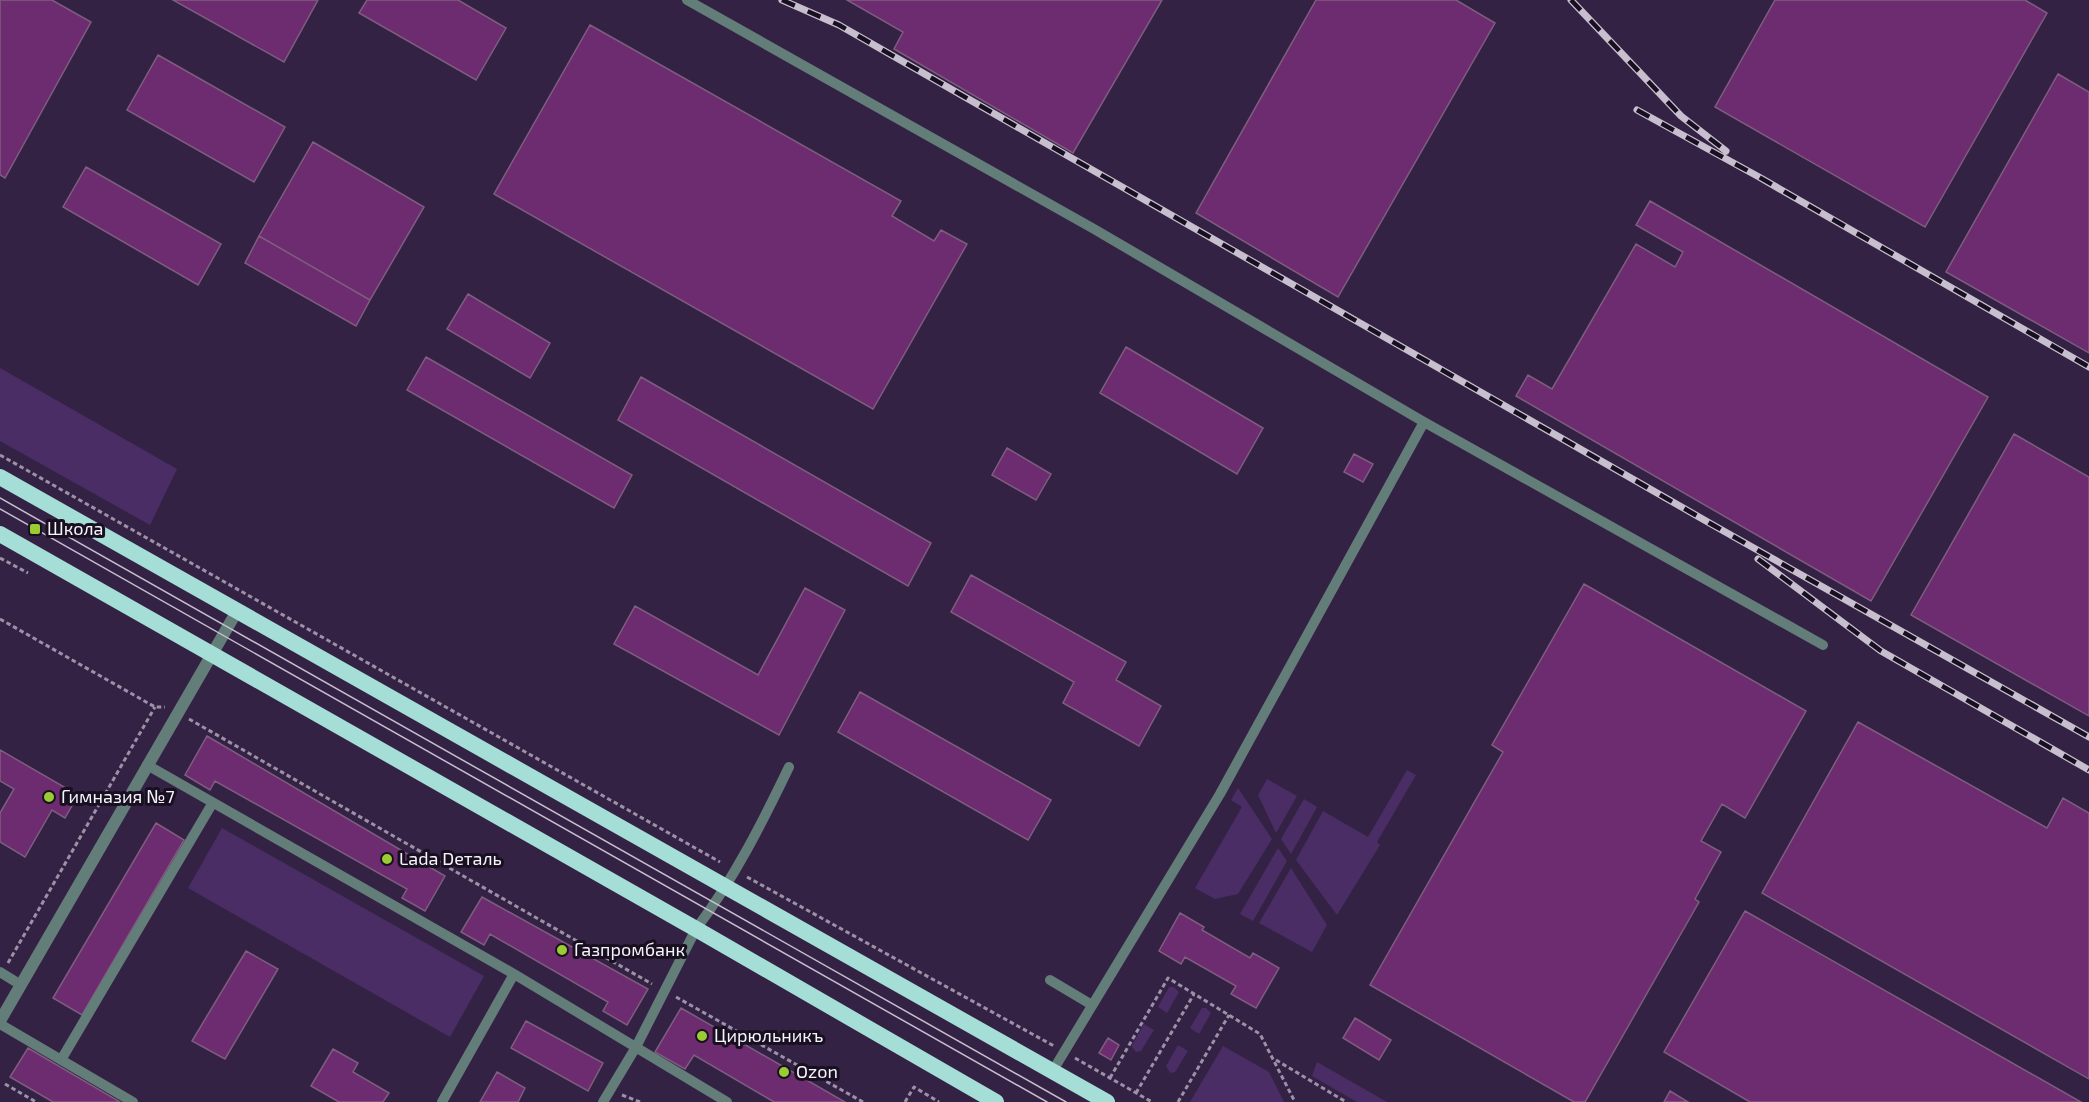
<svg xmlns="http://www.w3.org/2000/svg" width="2089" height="1102" viewBox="0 0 2089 1102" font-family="'Exo 2',sans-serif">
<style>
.green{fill:#4a2d65}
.building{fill:#6c2c6f;stroke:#7e5d7f;stroke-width:1.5}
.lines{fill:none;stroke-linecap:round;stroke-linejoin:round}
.path{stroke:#9c91a6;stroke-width:3;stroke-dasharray:4.5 3;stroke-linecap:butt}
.service{stroke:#637d79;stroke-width:10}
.minor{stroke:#637d79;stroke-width:12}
.trunk{stroke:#a4ded6;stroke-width:16}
.tram{stroke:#c7bfce;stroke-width:1.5}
.rail-casing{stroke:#c7bfce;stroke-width:7}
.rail{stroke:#181020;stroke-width:4.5;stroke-dasharray:14;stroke-linecap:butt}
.poi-dot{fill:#9bcb33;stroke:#181020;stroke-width:2}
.labels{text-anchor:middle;stroke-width:6;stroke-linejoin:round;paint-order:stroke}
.poi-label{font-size:18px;fill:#f7f3fc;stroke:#181020;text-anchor:start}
</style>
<rect width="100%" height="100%" fill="#342245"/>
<path class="green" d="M0,368L177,469L150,525L0,441Z
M1407,770L1416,775L1377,842L1380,845L1337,915L1296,860L1323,811L1368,837Z
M1267,779L1297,796L1276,833L1258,795Z
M1238,788L1272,839L1238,894L1215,899L1195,888L1242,807L1231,800Z
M1304,799L1317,807L1291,854L1281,839Z
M222,828L484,976L450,1037L188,888Z
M1278,848L1287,861L1253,921L1240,914Z
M1291,868L1327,925L1312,952L1259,923Z
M1169,987H1174L1179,992L1167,1013L1158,1007Z
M1202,1008H1206L1211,1013L1199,1034L1190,1028Z
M1144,1024L1154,1030L1141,1051L1136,1052L1132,1047V1045Z
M1178,1045L1188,1051L1175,1072L1170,1073L1166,1066Z
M1223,1046L1269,1072L1284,1102H1190Z
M1317,1062L1387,1102H1357L1312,1076Z"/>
<path class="building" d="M0,0H52L91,22L5,178L0,175Z
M173,0H318L284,62Z
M367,0H458L506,28L476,80L359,13Z
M847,0H1162L1073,153L894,49L903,32Z
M1316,0H1456L1495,23L1338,297L1196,213Z
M1775,0H2025L2047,13L1925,227L1715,107Z
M590,25L901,201L892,216L934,241L941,230L967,244L873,409L494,194Z
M158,55L285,127L254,182L127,110Z
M2058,74L2089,92V353L1946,272Z
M313,142L424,207L370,300L259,236Z
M86,167L221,244L198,285L63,207Z
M1650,201L1988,397L1871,601L1516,396L1528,375L1552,389L1636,244L1675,267L1683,252L1636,225Z
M259,236L370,300L356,326L245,263Z
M468,294L550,343L530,378L447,329Z
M1126,347L1263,428L1237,474L1100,393Z
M426,357L632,475L614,508L407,390Z
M641,377L931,543L908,586L618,420Z
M2014,434L2089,477V716L1911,615Z
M1007,448L1051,474L1036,500L992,475Z
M1354,454L1373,464L1363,482L1344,472Z
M971,575L1126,662L1116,680L1161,706L1139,746L1063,703L1074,682L951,612Z
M1584,584L1806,711L1745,818L1722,804L1701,841L1721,852L1695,899L1699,902L1585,1102H1574L1370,985L1503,752L1492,745Z
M805,588L845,610L779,735L614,644L635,606L758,675Z
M860,692L1051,800L1028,840L838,732Z
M1858,722L2047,828L2063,798L2089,813V1079L1762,893Z
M207,736L445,876L425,911L402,898L407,889L215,781L210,790L185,775Z
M0,750L78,795L65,818L52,810L25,857L0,842V813L14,789L0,781Z
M156,823L184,840L82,1015L53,998Z
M482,897L648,989L627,1025L603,1011L608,1002L490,934L484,945L461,932Z
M1745,911L2081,1102H1750L1664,1052Z
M1180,913L1204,927L1202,930L1250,958L1253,953L1279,968L1256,1008L1231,994L1236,986L1185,957L1181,964L1159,951Z
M246,951L278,969L225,1059L192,1041Z
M681,1008L845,1102H774L694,1055L685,1069L655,1052Z
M1355,1018L1391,1040L1379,1060L1343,1038Z
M526,1021L603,1063L588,1091L511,1048Z
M1108,1038L1119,1045L1111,1060L1099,1053Z
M28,1048L120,1102H53L10,1077Z
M333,1049L358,1063L353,1072L389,1093L383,1102H339L311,1086Z
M497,1072L525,1088L518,1102H480Z
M1670,1091L1688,1102H1664Z"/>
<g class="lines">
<path class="path" d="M0,455L720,862
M0,558L28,573
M0,619L155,707H165
M189,719L652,984
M747,877L1054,1046
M8,963L155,707
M676,997L863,1102
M1075,1058L1152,1102
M1276,1060L1346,1102
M1110,1078L1168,978L1260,1034L1295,1102
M5,1084L36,1102
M1136,1093L1194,994
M622,1095L640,1102
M905,1102L914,1087L939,1102
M1178,1102L1229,1015"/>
<path class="service" d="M687,0L1094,229L1424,422L1823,645
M147,765L514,974L727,1102
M0,972L21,985
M1050,980L1092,1005
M0,1024L133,1102
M61,1060L212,804
M1052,1072L1220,794L1424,422
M442,1102L514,974
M603,1102L636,1047L696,929C734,879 762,823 789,767"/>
<path class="minor" d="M0,1021L237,611"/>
<path class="trunk" d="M0,477L1107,1102
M0,534L696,929L996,1102"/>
<path class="tram" d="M0,498L1066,1102
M0,509L1047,1102"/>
<defs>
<path id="rail" d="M782,0L839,25L1713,525L2089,737
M1571,0L1681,116L1726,151
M1637,110L1759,177L2089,367
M1758,559L1881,651L2089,770"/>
</defs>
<use href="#rail" class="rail-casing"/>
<use href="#rail" class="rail"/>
</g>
<g class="poi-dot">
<rect x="29" y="523" width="12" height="12" rx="3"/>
<circle cx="49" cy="797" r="6"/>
<circle cx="387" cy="859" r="6"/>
<circle cx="562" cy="950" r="6"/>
<circle cx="702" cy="1036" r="6"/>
<circle cx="784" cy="1072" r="6"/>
</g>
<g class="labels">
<g class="poi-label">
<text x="47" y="535">Школа</text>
<text x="61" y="803">Гимназия №7</text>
<text x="399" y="865">Lada Dеталь</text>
<text x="574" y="956">Газпромбанк</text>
<text x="714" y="1042">Цирюльникъ</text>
<text x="796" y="1078">Ozon</text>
</g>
</g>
</svg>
